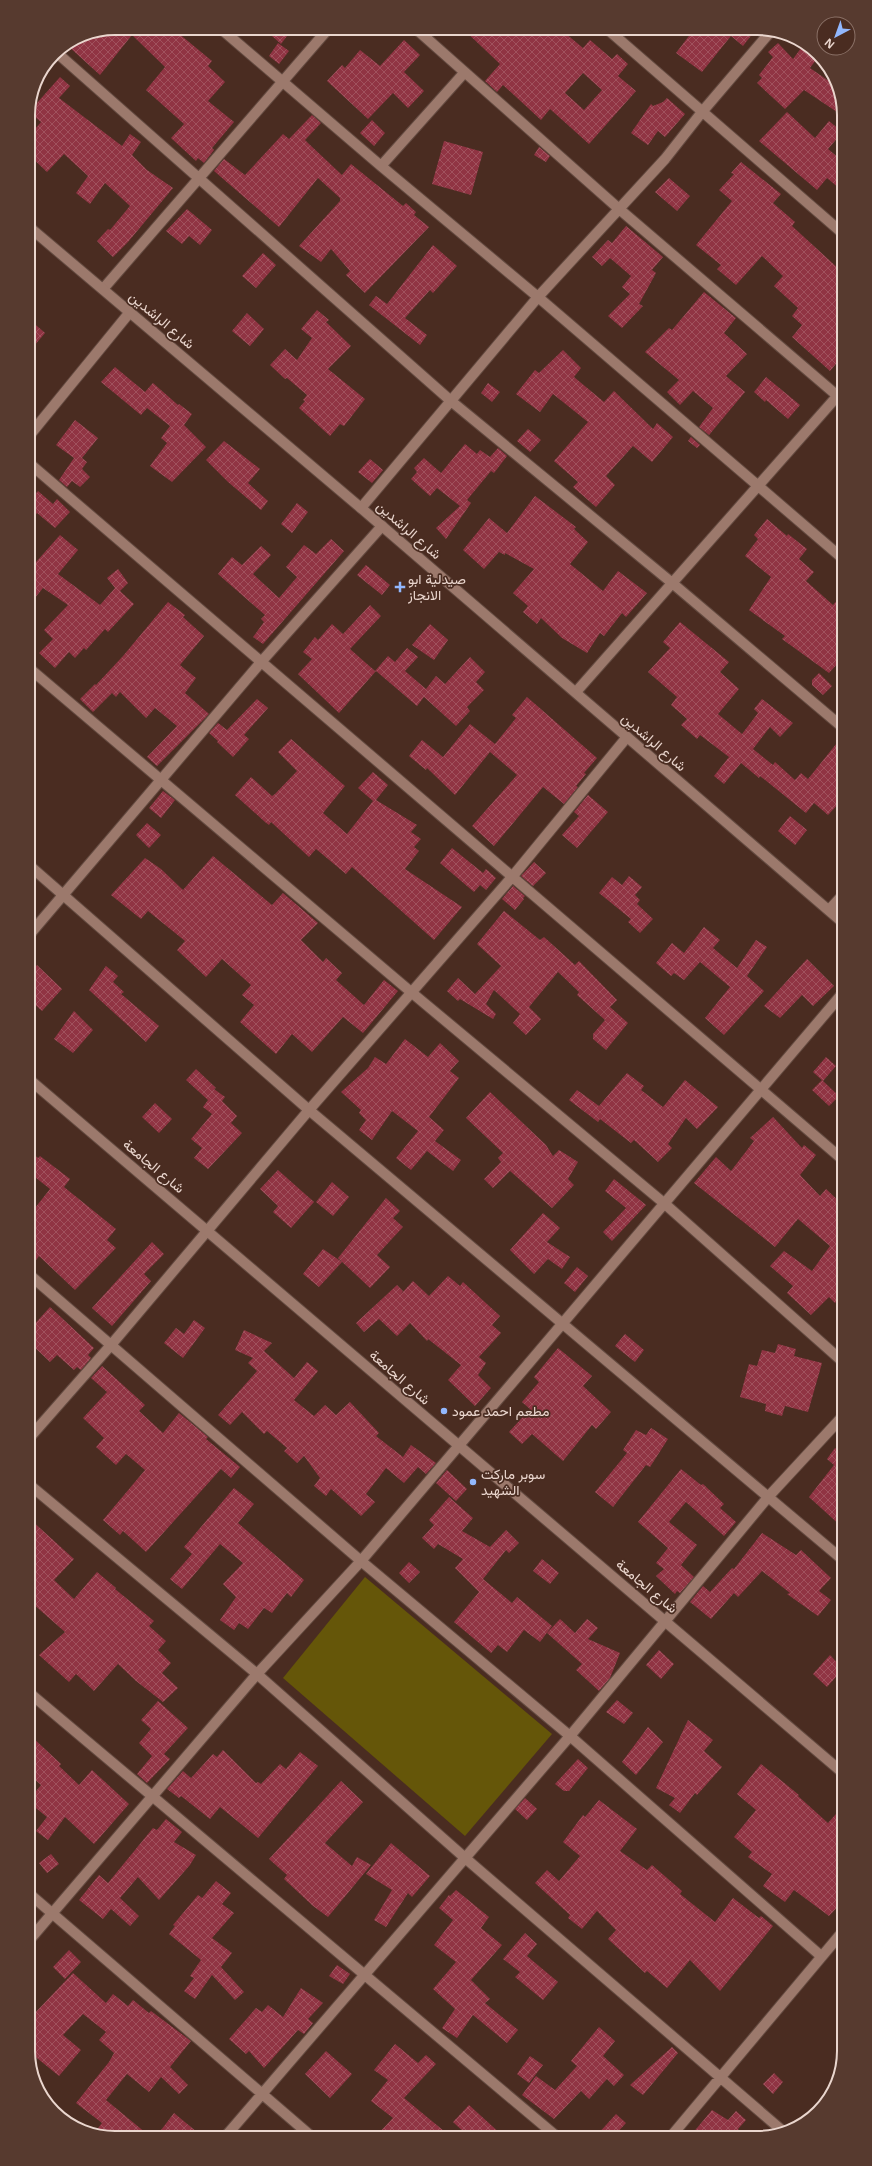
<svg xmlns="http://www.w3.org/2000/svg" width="872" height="2166" viewBox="0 0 872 2166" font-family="'Noto Sans',Vazirmatn,sans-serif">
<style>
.garden{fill:#655609}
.building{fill:url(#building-cross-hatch);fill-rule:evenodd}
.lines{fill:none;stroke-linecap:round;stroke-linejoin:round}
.street-casing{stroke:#634a40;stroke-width:12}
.secondary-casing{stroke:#634a40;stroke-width:12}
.street{stroke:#9c796c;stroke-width:10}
.secondary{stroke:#9c796c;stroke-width:10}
.poi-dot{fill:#92b7fd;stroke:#4a2c21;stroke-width:1.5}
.labels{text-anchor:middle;stroke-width:3.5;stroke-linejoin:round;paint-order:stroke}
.street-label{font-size:14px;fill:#ead6ce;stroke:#4a2c21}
.poi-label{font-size:14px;fill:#ead6ce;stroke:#4a2c21;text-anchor:start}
.rim{fill:none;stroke:#ead6ce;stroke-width:2}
</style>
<defs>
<pattern id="building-cross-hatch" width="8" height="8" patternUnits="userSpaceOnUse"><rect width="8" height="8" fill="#903443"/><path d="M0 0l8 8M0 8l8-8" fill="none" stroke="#a0515d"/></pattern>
</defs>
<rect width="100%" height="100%" fill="#4a2c21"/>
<path class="garden" d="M365,1577L552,1734L465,1836L283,1678Z"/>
<path class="building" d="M115,28H172L212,61L208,66L225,82L208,101L234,122L212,148L214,150L204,163L198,158L196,161L171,138L184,124L146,90L165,67L132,35L100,75L67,45L82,35Z
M263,28H293L281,44Z
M462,28H559L583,48L590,40L612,59L617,54L628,64L618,76L636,91L589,144L550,109L541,120L503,85L497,92L485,81L500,64ZM583,73L602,90L584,110L565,93Z
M695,28H757L743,46L731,36L702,72L676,53Z
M404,40L420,55L404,72L424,91L408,108L393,93L368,119L327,81L342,65L345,68L360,50L380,66Z
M278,43L289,51L279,64L269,56Z
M778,43L793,59L804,44L812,49L818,57L810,68L839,88L840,114L804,90L785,109L757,83L762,78L759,75L773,57L768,52Z
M60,77L70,86L59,98L122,146L130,134L141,142L132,155L147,170L173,188L128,242L113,257L97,241L108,229L110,230L130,206L105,183L90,204L76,193L88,176L64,154L47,172L28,154V137L41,122L29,112Z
M667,98L685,114L665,137L658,131L648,145L631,133L651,104L653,106L663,102Z
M787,112L815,138L829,121L840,130V135L828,149L840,159V189L827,178L817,190L759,141Z
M312,115L321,123L305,140L309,144L342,175L351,164L403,206L406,203L416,212L414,215L429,227L365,293L346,275L350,271L331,249L321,262L299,246L340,201V198L318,178L279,227L214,171L224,159L245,175L283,134L289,139Z
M372,120L385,133L374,146L360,133Z
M444,141L483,152L471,195L432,184Z
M539,147L550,156L546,162L534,155Z
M741,162L781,194L773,203L795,222L792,226L840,270V359L830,371L792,337L802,325L792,316L798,308L774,286L783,276L762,256L736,285L717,269L721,265L696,245L732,201L719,190L734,174L731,173Z
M669,178L690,196L677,211L655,192Z
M187,209L212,230L200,245L189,236L182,244L166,231Z
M626,226L663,257L651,271L652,270L656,273L639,304L643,306L622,328L608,316L630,294L622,287L631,276L610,258L602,266L592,257L608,240L612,243Z
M433,245L457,266L433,293L430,290L405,318L427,335L420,345L369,305L376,296L387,304Z
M263,253L276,265L256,288L242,276Z
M704,292L736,318L724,333L747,354L726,376L745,392L709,435L699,427L713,408L693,391L680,405L667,392L679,380L645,352L669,328L672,330Z
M317,310L329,320L326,322L351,346L328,369L365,399L344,426L340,424L330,436L299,408L305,401L303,400L307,395L287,378L285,379L270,365L285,349L297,360L312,338L301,329Z
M247,313L264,329L250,346L232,331Z
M29,319L45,333L29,352Z
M563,350L581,368L574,377L604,402L614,391L653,429L657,423L673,437L652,462L633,446L606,476L615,485L596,507L573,487L578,482L554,461L588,422L553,394L540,412L516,394L535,370L539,373Z
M115,367L145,392L153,383L178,405L179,404L192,414L184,425L206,447L172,482L150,466L167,443L161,438L170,426L147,408L141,415L101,382Z
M766,377L800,405L788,419L766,400L765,402L754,392Z
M488,383L500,392L492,402L481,393Z
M75,420L98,438L82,458L87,462L82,469L90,477L80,487L72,481L67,487L59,480L74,458L56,445Z
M528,429L541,440L530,452L517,441Z
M691,437L700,445L697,448L688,441Z
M224,441L260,469L248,483L268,501L261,510L228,482L206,460Z
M465,444L477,454L480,450L490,457L498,448L507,456L494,473L491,471L467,500L471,503L446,539L436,528L460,506L437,488L430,496L411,479L417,472L414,468L424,458L441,473Z
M370,459L383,470L372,483L358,472Z
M38,491L53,504L57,499L70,512L55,528L37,513L29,523V501Z
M535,496L576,527L574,529L588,542L570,564L603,591L618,571L647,593L626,617L622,613L604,636L600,633L587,653L562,638L541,618L537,624L523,612L528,606L513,593L534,569L505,553V555L499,552L484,569L463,550L489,518L507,533Z
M297,503L308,512L292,533L281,524Z
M767,519L787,536L788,534L807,549L799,559L814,572L806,581L833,605L841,596V660L829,673L782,639L785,636L749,610L771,577L745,556L758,539L754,535Z
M60,535L78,550L58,574L100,605L115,588L107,578L118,569L128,583L120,591L134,604L108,632L105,629L86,650L84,648L75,658L69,652L55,668L39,653L53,639L44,630L68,605L43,588L29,605V570Z
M331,539L344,551L263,644L253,637L264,622L261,619L265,615L218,574L232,557L242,565L261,546L271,555L253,574L279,598L297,577L286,567L304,545L316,554Z
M366,565L390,585L382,595L357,575Z
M168,602L185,615L183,617L204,636L180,665L196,678L185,693L209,714L157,766L147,757L177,726L155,708L146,718L120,692L116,697L112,693L93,712L80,699L95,684L96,685L123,656Z
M370,605L381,616L350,649L375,671L388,656L395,662L407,648L418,657L405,671L426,689L436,676L445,684L470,657L485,672L476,682L484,690L467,707L470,711L456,726L424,697L417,706L376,671L339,713L298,674L312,659L303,652L315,637L318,640L332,624L343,634Z
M680,622L729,662L720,672L739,689L718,714L742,734L758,713L754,709L762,699L793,723L780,737L770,727L753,749L773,765L775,762L795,780L801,773L808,779L841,738V801L828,815L814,803L806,813L760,776L759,778L741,763L724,784L714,776L729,757L700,735L697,739L681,725L687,719L671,705L677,697L648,672L670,648L663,642Z
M430,624L448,640L434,660L412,645Z
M819,673L832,686L823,695L812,685V680Z
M527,697L597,758L584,773L586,774L576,786L578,787L564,804L543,787L494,846L472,826L517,775L490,752L455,795L427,768L426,770L409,756L422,740L443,757L470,724L495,744L516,718L512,715Z
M257,699L268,708L244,735L249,739L233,757L217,742L218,741L209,733L218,723L227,730Z
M291,739L345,786L323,813L347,834L373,801L358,788L373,772L388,785L376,800L417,825L411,832L421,839L414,847L419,851L405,869L462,907L434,940L352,867L346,874L316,849L309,857L271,822L269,825L265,822L235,795L251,777L272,796L275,794L297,771L278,752Z
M163,791L175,800L161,818L149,808Z
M588,795L608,812L577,848L562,835L579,816L574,812Z
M790,816L807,830L795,845L778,831Z
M147,823L161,835L149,848L136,835Z
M452,848L483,873L486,869L496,878L486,890L480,885L474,892L440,863Z
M213,856L272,905L283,893L318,923L301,940L323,962L326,958L342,973L336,980L364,1005L384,980L398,991L363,1033L343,1017L312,1052L292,1034L276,1054L240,1022L254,1005L242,995L251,985L222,959L206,977L177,950L185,941L148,911L141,919L111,895L145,858L161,869L183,890Z
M534,862L546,873L533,886L521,876Z
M629,876L642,887L635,895L640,900L637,904L653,919L640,933L628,922L631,919L599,893L612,877L622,885Z
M513,886L525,896L523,898L524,899L515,910L502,899Z
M504,911L540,940L544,937L575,965L579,961L617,1000L610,1007L628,1023L606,1050L593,1039V1034L605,1020L577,995L579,992L558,972L529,1007L541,1019L526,1035L513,1023L520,1014L494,990L486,1004L496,1014L493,1019L460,999L458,1001L447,991L458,978L475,994L501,966L477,944Z
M704,927L720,940L713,948L737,968L756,940L767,947L747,976L764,991L724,1035L705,1018L730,987L700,962L684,980L674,973L671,976L656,963L672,943L684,953Z
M807,959L834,986L813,1006L802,995L780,1018L764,1006Z
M37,965L62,989L42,1011L30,1000V973Z
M106,966L118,976L113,982L124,992L121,994L159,1026L146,1042L89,990Z
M74,1011L93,1030L73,1053L54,1039Z
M405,1039L428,1057L440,1043L459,1061L450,1071L459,1078L429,1117L444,1130L435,1141L461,1160L453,1171L427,1151L411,1170L396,1158L418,1131L392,1111L372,1140L359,1130L366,1120L359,1113L361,1110L341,1092L368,1068L375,1057L386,1064Z
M826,1057L836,1066L823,1081L813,1072Z
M196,1069L216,1088L214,1089L225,1097L222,1101L237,1116L231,1123L242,1133L208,1169L194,1158L202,1148L191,1139L212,1114L203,1107L208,1100L186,1080Z
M627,1073L644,1086L641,1090L663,1107L685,1080L718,1107L697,1129L686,1118L668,1144L672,1148L658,1162L634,1140L631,1143L600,1119L598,1122L569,1100L577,1090L599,1106Z
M822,1080L839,1096L829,1106L812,1090Z
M490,1092L546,1145L553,1156L559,1150L578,1162L568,1179L574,1185L552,1208L510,1171L493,1188L484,1179L501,1162L498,1158L503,1153L466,1118Z
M155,1103L172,1119L159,1133L142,1117Z
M773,1117L802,1148L804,1145L816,1155L800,1175L820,1196L826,1189L842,1204V1295L835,1303L829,1297L811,1315L787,1293L793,1286L770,1266L784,1251L812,1271L830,1246L798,1219L775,1247L694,1183L716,1157L731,1171L754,1141L750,1138Z
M30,1152L38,1158L40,1156L70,1179L64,1187L116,1229L107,1240L116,1248L75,1290L39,1256L31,1267V1213L50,1189L31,1174Z
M278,1170L314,1202L291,1228L273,1212L278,1206L260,1189Z
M614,1179L646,1205L612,1241L603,1232L626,1208L605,1191Z
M332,1182L349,1197L333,1216L316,1202Z
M386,1198L400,1211L393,1218L403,1227L377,1255L390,1267L370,1288L338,1258Z
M543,1213L560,1228L547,1242L570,1257L562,1269L548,1259L534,1274L510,1250Z
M152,1242L164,1254L144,1274L151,1281L112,1326L92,1308Z
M323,1249L342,1262L319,1287L303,1274Z
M577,1267L588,1276L575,1292L564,1283Z
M448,1276L460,1286L463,1282L500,1316L492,1325L501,1333L479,1357L486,1363L478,1375L491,1388L475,1406L448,1380L461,1365L428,1339L427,1341L410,1323L397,1336L379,1319L364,1332L356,1323L397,1285L403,1291L401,1294L413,1281L429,1296Z
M50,1307L94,1348L88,1355L91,1358L81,1370L77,1367L74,1370L57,1355L50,1362L31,1344V1328Z
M194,1320L205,1328L183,1358L164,1343L176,1328L184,1334Z
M244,1330L272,1343L264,1351L294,1378L307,1362L318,1371L294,1400L314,1416L325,1405L336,1415L350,1402L379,1433L376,1436L403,1457L411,1445L436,1463L426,1474L418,1467L404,1483L386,1468L366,1494L375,1502L361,1516L331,1489L326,1496L314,1486L320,1478L304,1456L297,1463L284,1451L287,1448L267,1431L264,1434L242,1412L230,1425L218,1415L257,1371L248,1363L253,1358L235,1350Z
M625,1334L644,1350L635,1362L615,1346Z
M778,1344L796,1349L794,1356L822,1363L808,1412L785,1406L782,1416L765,1411L766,1404L740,1397L749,1364L757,1366L762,1350L775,1353Z
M558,1348L592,1376L583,1386L611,1412L596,1429L592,1425L563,1461L532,1434L522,1444L509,1432L530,1409L522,1402L539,1382L534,1377Z
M102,1366L145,1405L139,1411L163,1433L179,1413L208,1437L206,1439L240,1467L231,1478L221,1469L146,1552L123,1531L120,1535L103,1520L145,1470L126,1454L116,1465L96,1447L104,1438L83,1418L107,1392L91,1378Z
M651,1428L668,1439L650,1467L646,1465L613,1507L595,1492L627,1453L623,1450L636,1430L646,1435Z
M835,1448L843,1454V1528L809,1497L834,1465L827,1459Z
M681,1469L701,1485L703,1484L724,1504L720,1508L736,1522L724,1536L686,1502L669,1522L697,1545L681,1565L694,1577L680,1593L677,1591L675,1594L656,1576L664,1569L656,1563L668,1548L638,1522Z
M447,1470L467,1489L456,1501L436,1483Z
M234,1488L254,1504L238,1523L304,1580L291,1597L287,1593L272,1613L264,1608L248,1629L239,1623L234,1630L220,1620L236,1597L223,1584L243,1563L220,1544L182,1589L170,1579L192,1554L184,1547Z
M449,1497L473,1518L462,1531L490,1547L506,1530L519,1543L509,1553L506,1550L483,1579L512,1603L517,1597L552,1626L540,1642L524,1630L507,1652L498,1645L491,1653L454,1622L479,1592L455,1568L463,1559L438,1544L434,1549L422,1538L434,1525L429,1520Z
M31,1520L74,1559L54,1580L74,1599L97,1572L116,1588L115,1589L154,1621L149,1626L166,1641L158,1650L171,1663L162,1673L178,1688L163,1702L136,1681L118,1664L94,1691L76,1674L69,1682L39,1655L65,1632L32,1603Z
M762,1533L796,1555L801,1550L831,1578L819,1591L831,1600L818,1616L787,1594L790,1593L762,1571L738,1597L734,1593L711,1619L690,1602L703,1586L710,1592L732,1568L734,1569Z
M542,1559L559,1573L550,1584L533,1571Z
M409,1562L420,1572L409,1583L399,1573Z
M560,1619L575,1633L587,1619L598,1628L588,1639L620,1653L610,1678L599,1691L576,1670L582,1664L547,1633Z
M659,1650L674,1664L661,1679L646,1665Z
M830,1655L843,1669L827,1687L813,1674Z
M617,1700L633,1713L624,1724L606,1712Z
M158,1701L188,1728L164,1754L170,1759L147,1783L137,1774L152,1756L139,1743L151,1729L141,1720Z
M688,1720L713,1740L704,1751L722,1767L697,1795L695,1793L680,1813L669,1805L675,1798L656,1788Z
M648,1727L663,1742L636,1775L622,1762Z
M32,1737L61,1764L59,1766L79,1785L92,1770L129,1804L94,1844L65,1817L48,1840L36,1831L47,1817L32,1805V1796L41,1785L32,1777Z
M223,1750L256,1783L258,1782L261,1784L280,1764L286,1769L300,1752L318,1766L258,1838L220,1807L210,1819L181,1796L179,1798L167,1789L183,1771L191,1778L213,1754L217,1757Z
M578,1759L588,1768L569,1791H564L555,1784Z
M761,1764L799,1795L798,1796L828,1823L836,1814L843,1820L844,1900L829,1916L794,1890L785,1902L763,1886L772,1874L748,1857L752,1852L734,1837L756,1810L737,1794Z
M341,1781L363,1802L325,1843L352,1866L357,1857L371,1865L328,1917L313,1906L284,1879L287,1875L269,1859Z
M525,1798L537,1809L527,1820L515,1809Z
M599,1800L637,1829L620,1851L647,1870L652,1865L682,1891L680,1894L715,1922L733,1898L759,1918L761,1916L773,1926L720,1991L690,1960L667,1988L647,1971L645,1973L608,1939L616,1930L597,1911L582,1929L568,1918L570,1915L535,1883L547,1870L559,1881L580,1856L563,1842L583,1815L585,1817Z
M166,1819L182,1832L174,1842L196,1855L190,1865L159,1900L138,1877L120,1898L139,1916L130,1926L111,1909L103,1919L79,1900L99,1875L108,1883L153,1828L157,1830Z
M391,1843L430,1876L412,1897L408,1893L386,1927L374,1920L392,1890L366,1874Z
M51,1854L59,1864L47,1873L39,1863Z
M216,1881L231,1893L222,1904L234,1913L212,1938L232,1953L221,1967L244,1992L235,2000L212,1975L195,1999L184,1991L194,1978L190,1976L201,1960L169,1934L175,1926L173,1925L198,1895L202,1898Z
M456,1890L489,1917L481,1928L502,1945L471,1980L490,1999L485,2003L518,2030L507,2043L473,2015L457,2038L442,2028L455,2009L433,1989L456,1962L434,1945L453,1920L439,1908L449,1895L450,1896Z
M525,1933L537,1944L527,1956L558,1982L543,2000L515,1977L520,1972L503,1959Z
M69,1950L81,1962L65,1979L53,1967Z
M337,1965L350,1974L343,1984L329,1976Z
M73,1973L106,2003L113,1994L128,2006L133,2000L149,2013L151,2011L191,2041L170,2067L188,2085L179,2094L161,2077L149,2092L127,2074L106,2100L152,2138H109L95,2132L102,2123L76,2103L109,2062L114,2053L99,2040L106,2032L83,2014L63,2035L81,2050L59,2076L32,2054V2016Z
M301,1988L323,2003L308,2019L313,2023L304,2034L298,2030L264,2068L249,2051L246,2054L229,2039L256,2008L262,2012L268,2005L283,2017Z
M599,2027L615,2041L603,2056L624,2075L614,2086L607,2079L589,2099L581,2091L554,2119L522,2095L536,2076L555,2090L577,2066L571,2061Z
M395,2044L418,2063L426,2055L436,2064L404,2098L450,2136H376L393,2118L371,2101L388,2080L374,2070Z
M672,2047L678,2053L643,2095L630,2085Z
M326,2051L352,2074L330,2098L305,2074Z
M530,2056L543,2065L529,2083L517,2074Z
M774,2073L783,2082L773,2094L763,2084Z
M469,2105L502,2135H467L453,2122Z
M712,2110L728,2120L736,2111L746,2120L738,2129L742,2134H692Z
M174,2113L203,2137L155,2138Z
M616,2114L626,2123L615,2135H597Z"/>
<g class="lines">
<defs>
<path id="street" d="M220,28L381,166L538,297L841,557
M415,28L618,208L840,398
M606,28L840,231
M56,52L451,401L671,582L841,726
M381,166L464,73
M103,289L329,28
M29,436L130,312
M29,463L842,1159
M361,508L538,297L665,159L702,112L771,31
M29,668L411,992L665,1204L842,1361
M576,692L840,393
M30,866L309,1110L843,1560
M829,910L841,897
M30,934L262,661L382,526
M31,1276L361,1561L570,1736L821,1956
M31,1436L111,1345L309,1110L512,877L627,737
M31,1486L257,1674L464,1857L785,2133
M32,1695L555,2135
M32,1896L311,2136
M32,1937L257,1674L361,1561L842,994
M673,2134L844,1930
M225,2137L570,1736L769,1496L843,1416"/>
<path id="secondary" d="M28,226L361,508L841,921
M30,1080L843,1773"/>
</defs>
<use href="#street" class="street-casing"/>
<use href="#secondary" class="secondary-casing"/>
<use href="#street" class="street"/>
<use href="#secondary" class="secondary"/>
</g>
<g class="poi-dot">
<path d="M398 581h4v4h4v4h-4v4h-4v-4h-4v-4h4z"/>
<circle cx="444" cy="1411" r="4"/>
<circle cx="473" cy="1482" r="4"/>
</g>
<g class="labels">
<g class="street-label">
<text transform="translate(162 320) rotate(40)" y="5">شارع الراشدين</text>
<text transform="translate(409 530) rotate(41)" y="5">شارع الراشدين</text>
<text transform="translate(654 742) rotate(41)" y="5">شارع الراشدين</text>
<text transform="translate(154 1166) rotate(40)" y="5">شارع الجامعة</text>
<text transform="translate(400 1377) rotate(41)" y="5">شارع الجامعة</text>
<text transform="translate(647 1586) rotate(40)" y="5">شارع الجامعة</text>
</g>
<g class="poi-label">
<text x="408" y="584">صيدلية ابو<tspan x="408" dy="16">الانجاز</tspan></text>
<text x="452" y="1416">مطعم احمد عمود</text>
<text x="481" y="1479">سوبر ماركت<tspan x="481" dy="16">الشهيد</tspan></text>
</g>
</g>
<path d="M0 0H872V2166H0ZM115 35H757A80 80 0 0 1 837 115V2051A80 80 0 0 1 757 2131H115A80 80 0 0 1 35 2051V115A80 80 0 0 1 115 35Z" fill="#573a2f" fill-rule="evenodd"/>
<path class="rim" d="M115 35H757A80 80 0 0 1 837 115V2051A80 80 0 0 1 757 2131H115A80 80 0 0 1 35 2051V115A80 80 0 0 1 115 35Z"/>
<g transform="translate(836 36) rotate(221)"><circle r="19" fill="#4a2c21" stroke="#8a7066"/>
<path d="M0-3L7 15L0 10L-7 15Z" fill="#92b7fd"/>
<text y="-6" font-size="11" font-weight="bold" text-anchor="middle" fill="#ead6ce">N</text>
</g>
</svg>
